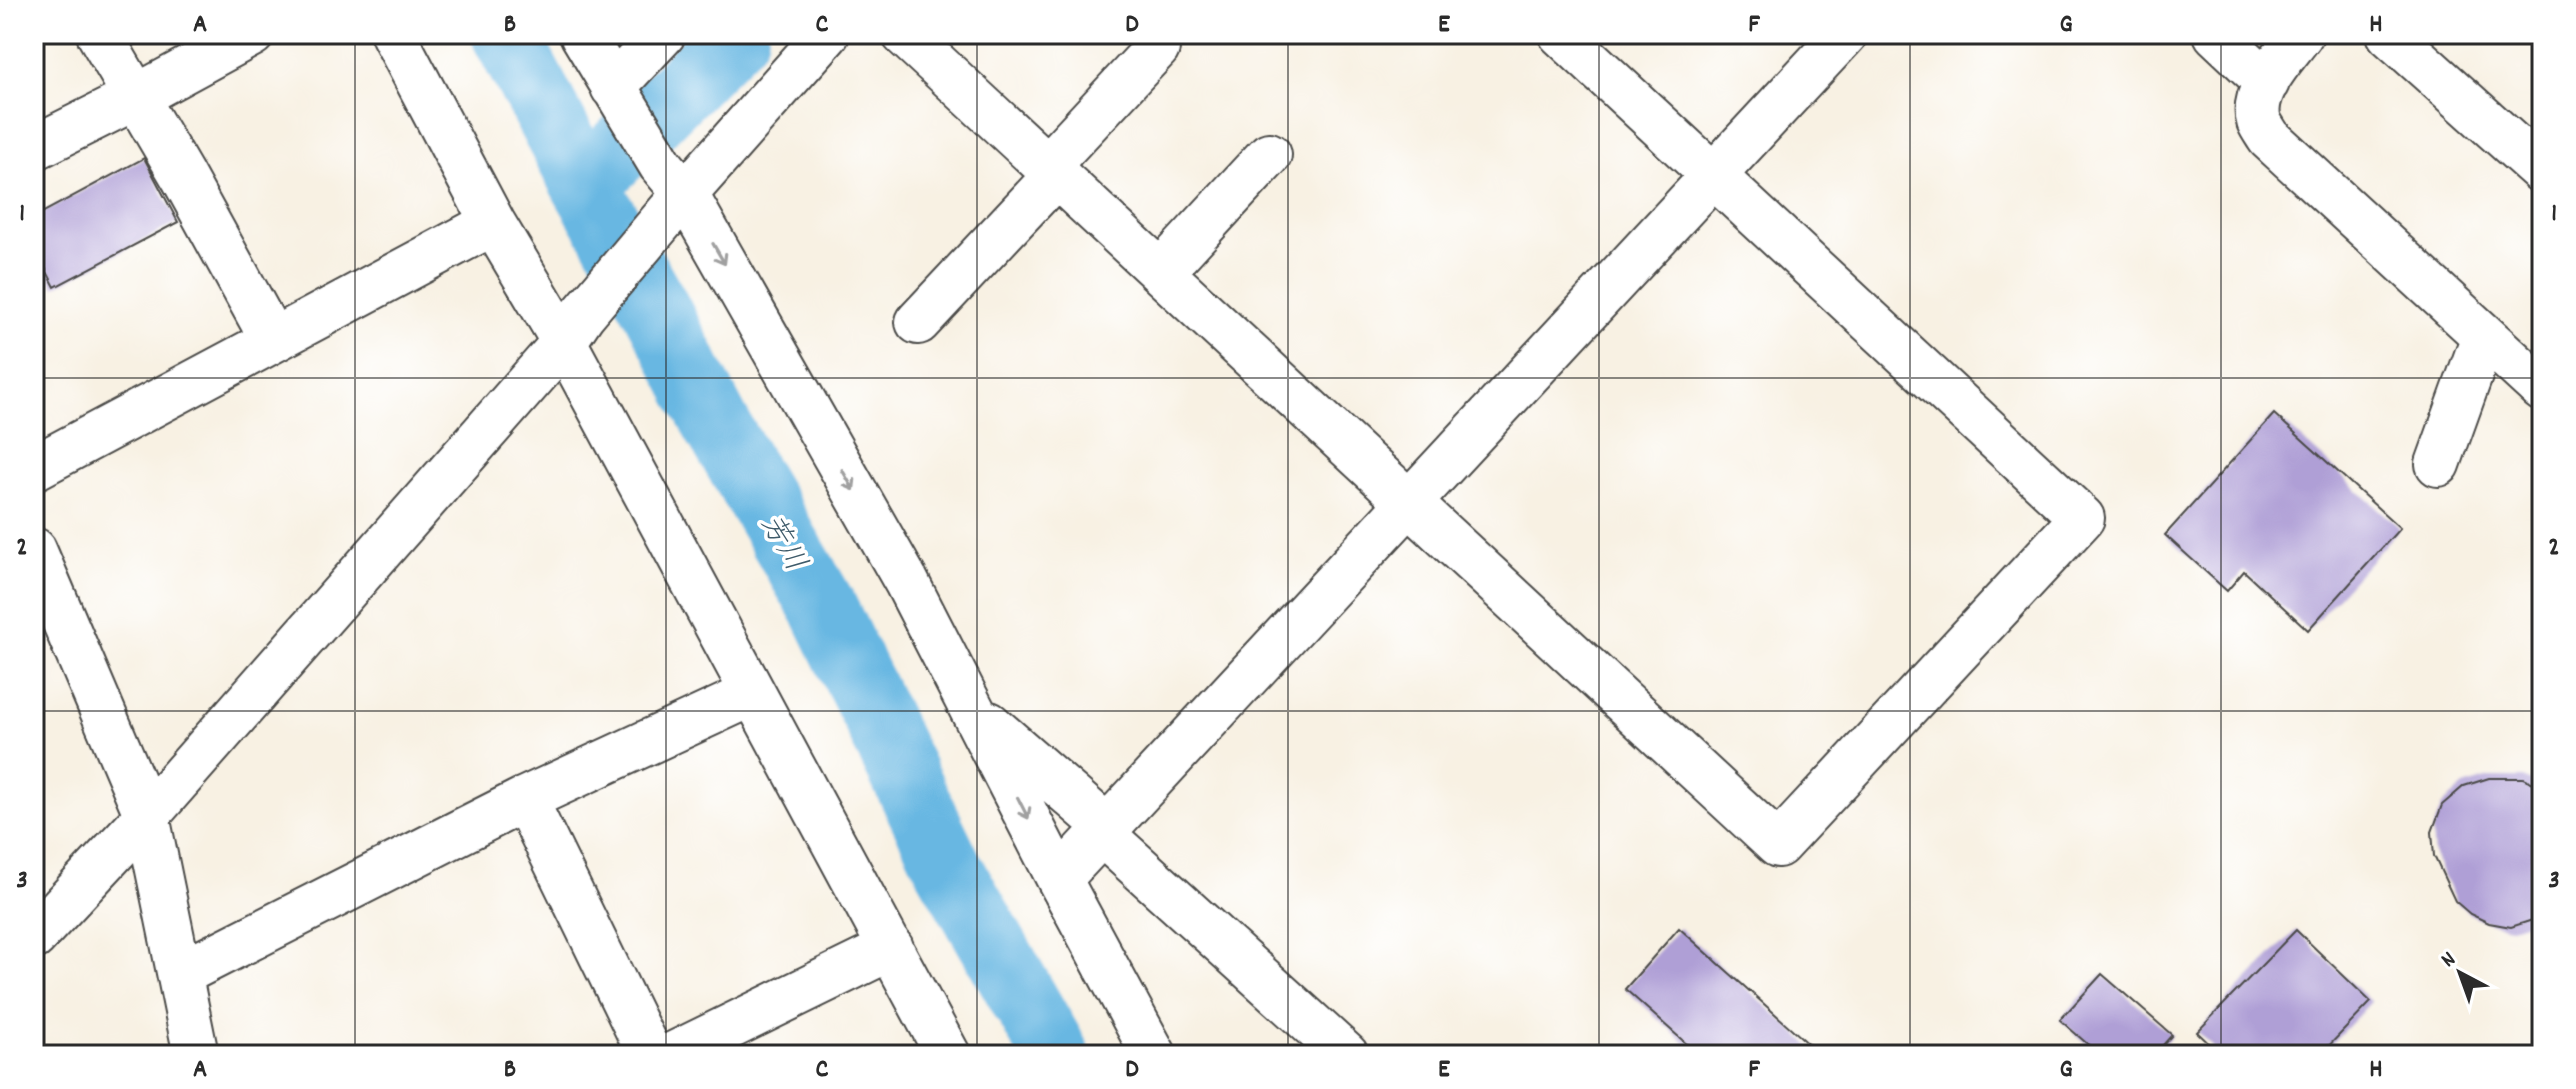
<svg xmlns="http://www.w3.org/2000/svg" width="2576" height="1089" viewBox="0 0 2576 1089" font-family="Dekko,'Klee One',sans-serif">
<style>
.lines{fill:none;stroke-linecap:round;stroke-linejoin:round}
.river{stroke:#68b7e2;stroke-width:68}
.building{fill:#af9fd6}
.minor-casing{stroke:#4a4947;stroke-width:48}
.minor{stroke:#fff;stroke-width:44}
.oneway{stroke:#a0a0a0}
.grid{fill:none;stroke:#2b2b2b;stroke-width:2;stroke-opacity:0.55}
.labels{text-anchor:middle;stroke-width:7;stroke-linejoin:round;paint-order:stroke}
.water-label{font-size:30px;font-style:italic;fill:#405c6b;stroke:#fff}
.neatline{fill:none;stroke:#2b2b2b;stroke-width:3}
.grid-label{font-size:26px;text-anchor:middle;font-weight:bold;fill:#2b2b2b}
</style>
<rect width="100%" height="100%" fill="#fff"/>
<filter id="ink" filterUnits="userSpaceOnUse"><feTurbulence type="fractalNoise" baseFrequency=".0125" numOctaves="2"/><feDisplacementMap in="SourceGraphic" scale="16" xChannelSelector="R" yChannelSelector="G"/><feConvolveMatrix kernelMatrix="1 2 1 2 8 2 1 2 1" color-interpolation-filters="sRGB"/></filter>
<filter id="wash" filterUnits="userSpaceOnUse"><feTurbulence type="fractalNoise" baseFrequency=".006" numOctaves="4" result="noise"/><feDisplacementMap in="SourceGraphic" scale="32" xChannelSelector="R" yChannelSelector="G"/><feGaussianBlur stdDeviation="1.8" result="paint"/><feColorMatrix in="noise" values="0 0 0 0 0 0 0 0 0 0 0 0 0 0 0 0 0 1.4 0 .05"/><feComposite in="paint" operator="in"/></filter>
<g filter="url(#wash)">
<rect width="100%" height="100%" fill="#f8f1e3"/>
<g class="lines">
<path class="river" d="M505,34L585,185L654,305L715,422L824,609L948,866L1056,1055
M585,185L735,34"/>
</g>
<g id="blocks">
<path class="building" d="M144,158L178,222L55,287L34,247V217Z
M2274,414L2400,528L2308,630L2244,571L2227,591L2165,535Z
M2489,778H2523L2542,787V917L2511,927L2489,923L2470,914L2455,901L2434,856L2432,832L2442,805L2464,786Z
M1679,928L1821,1055H1699L1625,989Z
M2296,930L2371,1002L2320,1055H2221L2197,1032Z
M2102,974L2172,1035L2154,1055H2100L2060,1020Z"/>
</g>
</g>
<g filter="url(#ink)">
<use href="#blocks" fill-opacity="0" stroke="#4a4947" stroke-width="2"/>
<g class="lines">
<defs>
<path id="minor" d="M99,34L183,177L272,339
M393,34L493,223L564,342L948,1055
M582,34L661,165L686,195L906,581L1059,879L1154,1055
M904,34L1778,845L2082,518L1561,34
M2216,34L2267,82
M2301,34C2285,56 2250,91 2259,121C2261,126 2266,133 2269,138L2542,389
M2389,34L2542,171
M613,87L663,34
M34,148L136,97L252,34
M1047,166L1157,48
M1161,272L1269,155
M918,322L1056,175
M2438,464L2484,336
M34,468L493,223
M34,550L147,816L196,1055
M989,724L1107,827
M1101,833L1346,1055
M1059,879L1845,34
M34,937L147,816L564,342L583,314L670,211L827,34
M180,974L525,799
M650,1055L525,799L752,694
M672,1055L891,948"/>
</defs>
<use href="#minor" class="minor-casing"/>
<use href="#minor" class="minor"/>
</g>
<defs><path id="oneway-shaft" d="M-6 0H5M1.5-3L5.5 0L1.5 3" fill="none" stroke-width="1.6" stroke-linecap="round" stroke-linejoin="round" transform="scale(2)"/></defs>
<g class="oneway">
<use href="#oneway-shaft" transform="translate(719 254) rotate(60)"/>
<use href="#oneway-shaft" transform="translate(848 480) rotate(60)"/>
<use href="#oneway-shaft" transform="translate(1023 808) rotate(63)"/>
</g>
</g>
<path class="grid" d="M355,34V1055M666,34V1055M977,34V1055M1288,34V1055M1599,34V1055M1910,34V1055M2221,34V1055M34,378H2542M34,711H2542"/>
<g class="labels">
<g class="water-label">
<text transform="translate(785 542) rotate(60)" y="10">芳川</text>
</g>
</g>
<rect width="2576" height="1089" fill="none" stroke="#fff" stroke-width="88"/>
<g transform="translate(2460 973) rotate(319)" stroke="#ffffff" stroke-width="6" paint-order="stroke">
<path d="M0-6L14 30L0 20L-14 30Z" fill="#2b2b2b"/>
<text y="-12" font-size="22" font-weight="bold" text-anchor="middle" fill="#2b2b2b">N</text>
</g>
<rect x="44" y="44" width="2488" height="1001" class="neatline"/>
<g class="grid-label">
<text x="200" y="31">A</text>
<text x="510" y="31">B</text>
<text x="822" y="31">C</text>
<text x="1132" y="31">D</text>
<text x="1444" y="31">E</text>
<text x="1754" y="31">F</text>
<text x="2066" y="31">G</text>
<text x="2376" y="31">H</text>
<text x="22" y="220">1</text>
<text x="2554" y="220">1</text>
<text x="22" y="554">2</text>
<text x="2554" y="554">2</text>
<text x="22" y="887">3</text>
<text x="2554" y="887">3</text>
<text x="200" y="1076">A</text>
<text x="510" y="1076">B</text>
<text x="822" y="1076">C</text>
<text x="1132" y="1076">D</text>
<text x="1444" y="1076">E</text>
<text x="1754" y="1076">F</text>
<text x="2066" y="1076">G</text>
<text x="2376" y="1076">H</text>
</g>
</svg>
